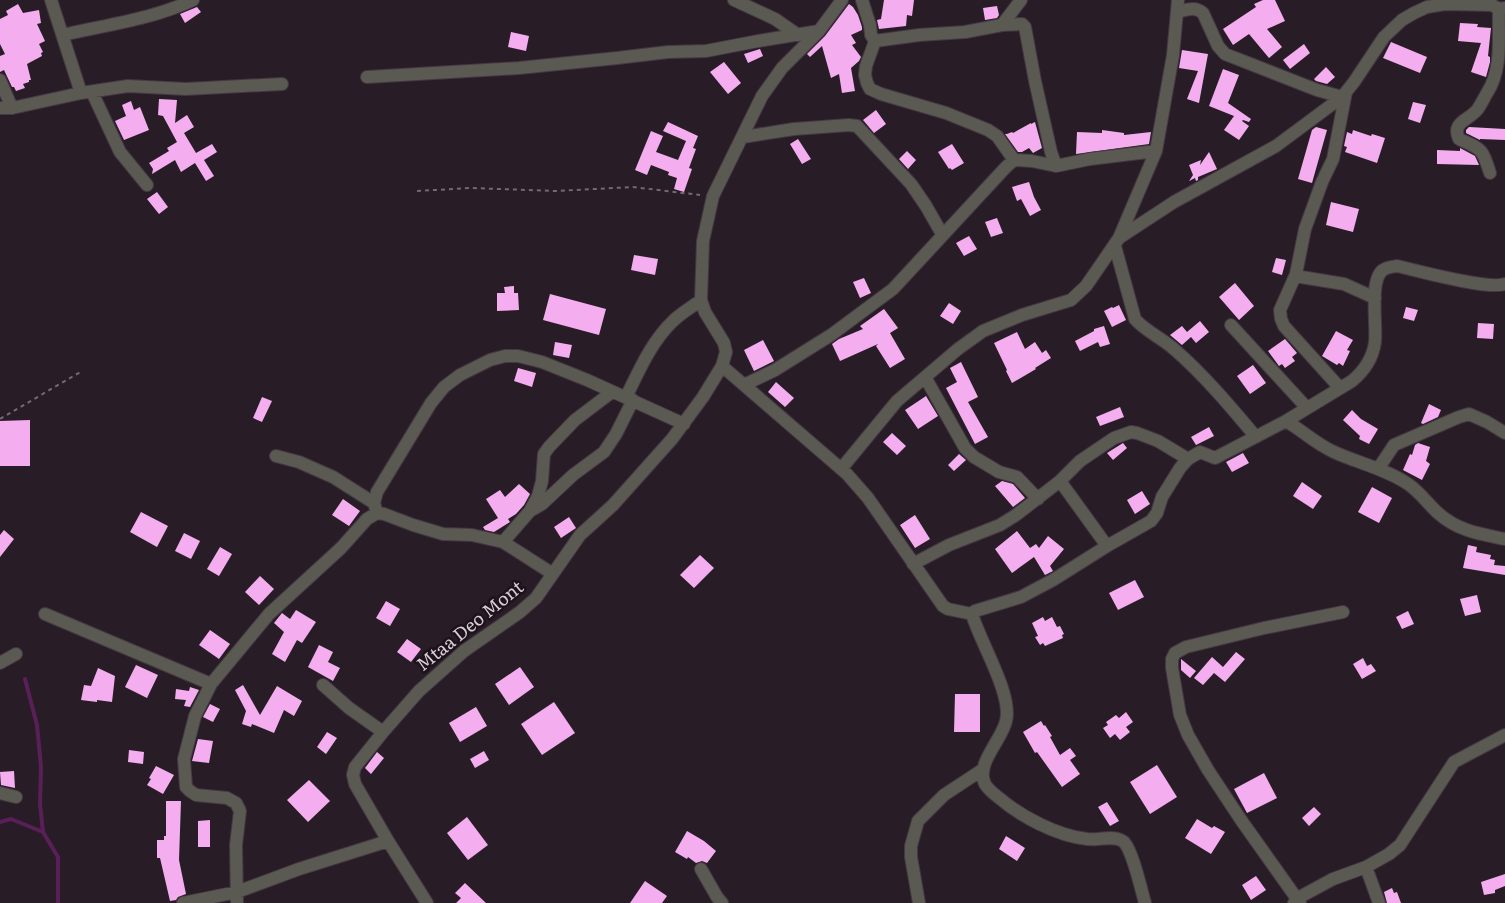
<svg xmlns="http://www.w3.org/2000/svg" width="1505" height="903" viewBox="0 0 1505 903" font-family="Literata,serif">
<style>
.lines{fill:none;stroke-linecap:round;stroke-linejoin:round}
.stream{stroke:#5a1f58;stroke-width:4}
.building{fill:#f4aeef}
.minor-casing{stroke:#443943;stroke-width:14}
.path{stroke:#736a72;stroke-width:2;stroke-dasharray:4 4;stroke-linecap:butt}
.minor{stroke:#5a5952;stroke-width:12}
.labels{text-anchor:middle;stroke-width:5;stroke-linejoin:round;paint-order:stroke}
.street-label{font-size:18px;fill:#d6cfd5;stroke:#1e131d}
</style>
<rect width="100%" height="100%" fill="#281d27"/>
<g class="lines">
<path class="stream" d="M25,679L37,725L41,767L40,804L43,832L58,857V903
M0,822L11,819L43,832"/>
</g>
<path class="building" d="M884,0H914L912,16L907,15L906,26L879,29L877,20L881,19Z
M1263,0H1275L1285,21L1267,29L1282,47L1269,58L1249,34L1233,45L1223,29L1256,7L1254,4Z
M18,4L23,13L39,10L41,23L37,24L45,41L39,44L43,52L41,53L42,56L27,64L31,80H29V82L23,84L25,88L16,91L14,87H12L4,70L0,72V56L5,54L0,44V19L8,15L6,11Z
M849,4L853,7L858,15L862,27V30L851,35L856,43L852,45L861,57L859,61L851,68L855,91L842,93L839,74L831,78L822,46L810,57L807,54L825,36Z
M997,6L999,15L997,18L985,20L983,8Z
M197,7L201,12L185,23L180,14Z
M1460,23L1478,24L1477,27L1491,28L1488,56L1490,57V62L1486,77L1471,72L1481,43L1458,41Z
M511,32L529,36L526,51L508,47Z
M1391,42L1427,57L1420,73L1383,58Z
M1304,44L1310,53L1290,69L1283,60Z
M760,49L763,56L748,63L744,54Z
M1182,50L1208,54L1199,103L1187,99L1198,71L1179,68Z
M724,62L741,83L728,94L710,72Z
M1326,67L1335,77L1327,84L1316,81L1314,79Z
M1223,69L1239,75L1228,103L1251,119L1249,122L1243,120L1242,121L1249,126L1239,140L1224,130L1234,116L1209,106Z
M159,99L177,100L175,123L187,115L194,127L184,133L196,153L212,144L217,152L204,160L214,176L206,181L195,163L181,172L175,160L152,174L153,169L149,163L169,151L167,148L177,142L163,116L158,115Z
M131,101L134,110L140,107L149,130L124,140L115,121L126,116L122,105Z
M1413,102L1426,105L1420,123L1408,119Z
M876,110L886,124L874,133L863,120Z
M668,122L698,136L693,148L696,149L689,168L692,169L684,192L674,189L677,178L668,175L669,172L651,165L647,175L635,170L651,131L663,136L656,152L678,160L686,141L663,131Z
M1035,122L1042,148L1033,153L1029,148L1022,152H1018L1005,134H1007L1012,132L1013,133L1031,123V124Z
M1316,127L1327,130L1312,183L1298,179L1312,130Z
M1469,127L1505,129V140L1480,139V140L1466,133V130Z
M1102,130L1124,133V135L1151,132L1149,144L1076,154L1077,132L1102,133Z
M1353,130L1371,136L1372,134L1385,138L1377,163L1345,152L1347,147L1344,146L1347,132L1352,134Z
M798,139L811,159L802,164L790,144Z
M952,144L964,163L952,170L950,168L949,169L938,152Z
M1460,148L1475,156L1479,165L1437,164V150L1460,151Z
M907,151L916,160L908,169L899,159Z
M1209,152L1217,169L1198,177V180L1196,181L1195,178L1189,181L1193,175L1189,165L1201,160L1200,165Z
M1029,182L1034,197L1041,210L1030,216L1021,199L1017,201L1012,187Z
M157,192L168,207L159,214L147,199Z
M1331,202L1359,209L1353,232L1326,225Z
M997,218L1003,233L991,237L985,222Z
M969,236L977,249L964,256L956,243Z
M634,255L658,259L655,275L631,270Z
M1276,258L1286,260L1282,275L1272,272Z
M864,278L871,293L860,298L853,282Z
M1235,283L1254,306L1239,320L1219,297Z
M514,286V293H518L519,310L497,311V293H505L504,287Z
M550,294L606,309L599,335L543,320Z
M949,303L961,311L953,324L940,316Z
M1119,305L1126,320L1112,327L1104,311L1112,307L1113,308Z
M1406,307L1418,310L1414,321L1403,318Z
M884,309L898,328L890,333L905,359L890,368L876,346L878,344L840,361L832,344L839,339L863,329L860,326Z
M1200,321L1209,332L1196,343L1191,337L1182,345L1170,335L1182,326L1187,332Z
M1478,323L1494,324L1493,339L1477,338Z
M1104,326L1110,344L1100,347L1098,342L1080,351L1075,341L1094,331V329Z
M1336,331L1353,340L1347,350L1350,351L1343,366L1339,363L1337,365L1322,356Z
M1017,332L1025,349L1035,342L1042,353L1046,350L1051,358L1035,368L1036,369L1012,383L1006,371L1007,370L994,343Z
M1285,339L1297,353L1292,357L1295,361L1285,368L1282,364L1279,366L1268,351Z
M763,340L774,361L754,371L744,350Z
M555,342L572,345L569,358L553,355Z
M961,362L978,397L968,402L988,437L975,444L946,388L957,382L950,368Z
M1253,365L1266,383L1250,394L1237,376Z
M518,368L536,373L532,387L514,381Z
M776,382L794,398L785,407L768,392Z
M926,396L938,416L918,429L905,410Z
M262,397L272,401L262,422L253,418Z
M1429,404L1441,410L1438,417L1423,424L1421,423Z
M1120,407L1124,417L1100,426L1096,417Z
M1352,410L1361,419L1378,429L1369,444L1359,439L1360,436L1343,420Z
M30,420V466H0V421Z
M1209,427L1214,436L1196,445L1191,437Z
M892,433L906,446L897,455L883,442Z
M1123,443L1127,448L1113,460L1107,453Z
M1418,443L1430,447L1426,461L1430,464L1422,480L1403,470L1410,454L1412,455L1415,445Z
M1243,453L1249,463L1232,472L1226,462Z
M959,454L966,460L954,471L948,465Z
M1002,481L1013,484L1025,498L1013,507L995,486Z
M1302,482L1322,496L1313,509L1293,496Z
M519,484L530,494L524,505L516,514L508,519L510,522L494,532L485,530L483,527L498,518L486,499L500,490L505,497Z
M1372,487L1392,498L1379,523L1358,512Z
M1142,491L1150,504L1135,514L1127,500Z
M343,499L360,511L349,526L332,515Z
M141,512L168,526L157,547L130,532Z
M915,515L930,539L915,548L900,525Z
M569,517L576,528L561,538L554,527Z
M4,530L14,539L0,557V535Z
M1017,531L1030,548L1036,544L1039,548L1048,536L1064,549L1050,566L1053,571L1045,575L1034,557L1012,573L995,549Z
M184,533L200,541L191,559L175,551Z
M1468,545L1477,547L1476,552L1491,555L1490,559L1495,560L1494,565L1505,566V575L1463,568Z
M220,547L232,554L219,576L207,569Z
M700,555L714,568L694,588L680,575Z
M260,576L274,589L259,605L245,592Z
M1135,580L1144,597L1118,610L1109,593Z
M1477,595L1481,612L1465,616L1460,599Z
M386,601L400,609L390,626L376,618Z
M296,610L316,622L302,643L297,640L285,662L272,654L284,632L274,623L282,613L290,619Z
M1408,611L1414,624L1402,629L1396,617Z
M1043,617L1045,621L1052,617L1057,627L1060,626L1064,634L1062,635L1063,638L1045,646L1043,643L1040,645L1035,637L1038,636L1032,623Z
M210,630L230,644L219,659L199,645Z
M407,639L421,649L411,662L397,652Z
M319,645L333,652L328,662L340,668L333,681L308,667Z
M1236,652L1245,659L1225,682L1214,673L1203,685L1194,678L1212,657L1223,667Z
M1363,658L1367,666L1371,664L1376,671L1362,679L1353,664Z
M1181,659L1196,671L1190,678L1181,670Z
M136,665L158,675L147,698L125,687Z
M520,667L534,687L509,705L495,684Z
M98,668L115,676L112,702L97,700V702L81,700L84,685L91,686Z
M243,685L260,715L277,686L302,701L294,716L284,710L274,733L252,724L251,727L242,724L246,711L235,690Z
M190,687L199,690L190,707L184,706L186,700L175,699L176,689L189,691Z
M955,694H980V732H954Z
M554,702L575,733L542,755L521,724Z
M210,704L220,709L213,722L203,717Z
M476,707L487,726L460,742L449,723Z
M1126,712L1133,722L1126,727L1130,732L1120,740L1115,734L1110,738L1103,728L1108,725L1106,722L1116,715L1119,718Z
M1041,721L1044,726L1045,725L1052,736L1050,737L1060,755L1070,748L1076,756L1070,760L1080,774L1062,787L1037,752L1035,753L1023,732Z
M327,732L337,738L326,754L317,747Z
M198,739L213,741L209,763L192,761Z
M129,750L144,752L143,764L128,762Z
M484,751L489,760L475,768L470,759Z
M377,752L384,758L371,774L365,768Z
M1157,765L1177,797L1150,814L1130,782Z
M156,766L174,775L163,794L147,785L151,779L149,778Z
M14,771L15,788L1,785L0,772Z
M1264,773L1277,798L1247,813L1234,789Z
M309,780L330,801L308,822L287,800Z
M166,801H181L179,860L186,894L178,897L176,900L170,901L160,858H157V840H164V836H166Z
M1107,802L1119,821L1110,826L1098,807Z
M1314,807L1321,814L1309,826L1302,818Z
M467,817L488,845L468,860L447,833Z
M1197,819L1212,828L1214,826L1225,832L1211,854L1185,838Z
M210,820V847H198V821Z
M687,831L704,841L716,851L707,863L702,861L696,863L688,857L687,859L675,852Z
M1006,836L1025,848L1017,861L999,849Z
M1505,874V886L1495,890V893L1484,895L1481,882Z
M1256,876L1266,890L1251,900L1242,885Z
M645,881L667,896L662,903H630Z
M465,883L486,903H456L461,898L455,893Z
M1392,888L1394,893L1397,892L1401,903H1387L1384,892Z"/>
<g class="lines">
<defs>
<path id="minor" d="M51,0L81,93
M734,0L775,19L798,35
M862,0L870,25L871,35L875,41L866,66L865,75L867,83L870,89L881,94L946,113L988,130L997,136L1014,160
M1177,12C1186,10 1195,6 1203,13L1218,46L1225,54L1317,90L1342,97
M1002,25L1021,0
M63,35C106,25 153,19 193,0
M875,41L919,35L965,32L1002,25L1022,24L1025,27L1035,81L1051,152L1056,166
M367,77L519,68L617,58L668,52L706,51L758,41L819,31
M0,80L12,108
M92,92L120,152L147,185
M0,108H12L81,93L128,86L186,89L282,84
M743,137L794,129L849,125L857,126L911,184L926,206L942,234
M1490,173C1482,148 1483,150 1459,139C1451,122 1469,120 1477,110C1481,105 1484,98 1487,93C1503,69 1498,36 1499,9
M1119,238L1174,202L1276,146L1342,97L1354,82L1384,37L1402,20L1414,13L1427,7L1445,4L1492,5L1499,9L1505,8
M1115,246L1135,319C1145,331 1162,338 1174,349C1204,375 1230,406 1256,437
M1295,276L1344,284L1375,298
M1231,325L1307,408
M722,366L847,474L868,498L943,606L948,609L972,614
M925,377L965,448L974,457L999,472L1017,477L1038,499
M744,385L775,370L831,335L893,289L1006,167L1014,160L1032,161L1056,166L1090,159L1156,151
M1340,388L1284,326L1281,319L1280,310L1296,274L1305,229L1322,182L1333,159L1346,92
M626,397C639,371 651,342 673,321C681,313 692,307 701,300
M1286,421C1303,431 1316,444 1334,452C1358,463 1386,469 1408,484C1419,491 1428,504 1438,513C1458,531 1480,534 1505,539
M276,456L299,462L333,477L374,503
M841,469L897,401L958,349L983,331L1022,315L1071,300L1086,286L1095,273L1119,238L1156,151L1173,55L1178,0
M1378,469L1394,445L1459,417L1469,414L1487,422L1505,433
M1060,481L1107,546
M531,509L538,496L542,481L544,454L549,447L575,420L612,392
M377,513L374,503L377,492L431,403L444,387L460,375L490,360L505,356H518L542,362L587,380L684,424
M503,542L530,511L542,504L573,475L604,452L616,434L633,400
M913,564L949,545L1000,525L1016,515L1060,481L1080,461L1114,438L1131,432L1137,433L1158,441L1188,459
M45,614L211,684
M0,663L16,654
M323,685L349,708L383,732
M0,793L16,797
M1366,867L1379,903
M701,869L717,897L722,903
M183,903L237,892L299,869L388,841
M237,903L236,845L240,811L236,803L227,798L196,795L190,791L186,787L184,759L195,716L211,684L269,614L341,548L367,519L377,513L384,514L413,525L443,534L472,535L503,542L553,574
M427,903L388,841L355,784L353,775L355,767L383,732L419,691L464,651L520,612L536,598L580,535L613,505L672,439L703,397L722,366L726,352L724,343L705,312L701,300L703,241L713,196L762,96L782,68L819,31L842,0
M919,903L911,857V846L918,821L944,795L982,770
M1145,903C1141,889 1133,852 1124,842C1115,834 1097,841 1087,839C1057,836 1020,816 998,797C994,794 988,789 985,784C975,764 1002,740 1006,721C1013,695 980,642 972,614L975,611L1021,597L1053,580L1107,546L1151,521L1157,513L1162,497L1180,468L1188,459L1200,452L1215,458L1286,421L1352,381C1364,371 1373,357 1375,342C1377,325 1369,280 1383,270C1387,267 1392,267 1397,266C1419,271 1488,290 1505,284
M1294,903L1298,898L1333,879L1366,867L1389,854L1400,845L1454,762L1505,735
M1300,903L1241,820L1208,770L1188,735L1180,715L1172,668V659L1175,653L1186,647L1264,628L1343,612"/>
</defs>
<use href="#minor" class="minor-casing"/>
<path class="path" d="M417,191L471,188L556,191L633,187L700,195
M0,419L82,371"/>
<use href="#minor" class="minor"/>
</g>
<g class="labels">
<g class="street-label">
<text transform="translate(470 626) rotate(-39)" y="6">Mtaa Deo Mont</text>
</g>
</g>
</svg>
